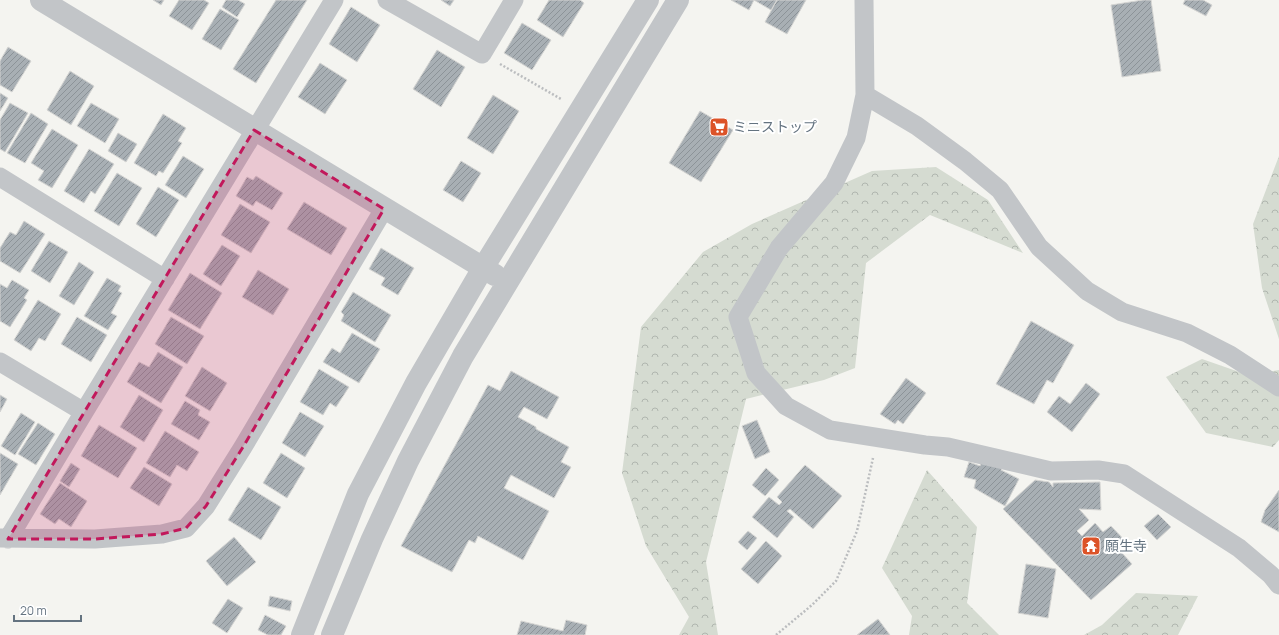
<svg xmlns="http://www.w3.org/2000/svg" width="1279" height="635" viewBox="0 0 1279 635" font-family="Manrope,'Noto Sans JP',sans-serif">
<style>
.forest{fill:url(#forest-crowns)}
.building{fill:url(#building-hatch);stroke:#d5d5d3}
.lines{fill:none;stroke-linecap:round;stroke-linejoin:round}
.path{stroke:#bbbdbf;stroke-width:2.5;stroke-dasharray:2 2;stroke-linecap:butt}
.minor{stroke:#c2c5c8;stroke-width:19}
.tertiary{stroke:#c2c5c8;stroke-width:22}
.marked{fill:#c2185b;fill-opacity:0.2;stroke:#c2185b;stroke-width:3;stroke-dasharray:8 5;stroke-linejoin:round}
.labels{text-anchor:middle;stroke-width:4;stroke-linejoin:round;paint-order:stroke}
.poi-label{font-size:14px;fill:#647380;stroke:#fff;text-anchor:start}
</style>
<defs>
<pattern id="forest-crowns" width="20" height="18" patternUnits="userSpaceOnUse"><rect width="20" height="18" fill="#d5dbd1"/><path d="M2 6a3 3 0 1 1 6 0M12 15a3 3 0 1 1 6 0" fill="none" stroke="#b0b6af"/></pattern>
<pattern id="building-hatch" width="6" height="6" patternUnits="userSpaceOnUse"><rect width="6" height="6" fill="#a8afb4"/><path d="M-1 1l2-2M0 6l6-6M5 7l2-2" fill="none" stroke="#8c9398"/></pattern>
</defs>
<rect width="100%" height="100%" fill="#f4f4f0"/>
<path class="forest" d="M1279,156V339L1262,288L1253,224Z
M936,167L988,200L1023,253L930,215L866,263L855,368L824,380L746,399L706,562L718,635H679L689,617L646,546L622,473L641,327L703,252L752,224L872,171Z
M1202,359L1248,375L1279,370V440L1273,447L1206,433L1166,377Z
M927,470L977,527L967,603L999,635H909L912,616L882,568Z
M1136,593L1198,596L1178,635H1084L1102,625Z"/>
<path class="building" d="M153,0H164L161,5Z
M179,0H204L209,3L192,30L169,16Z
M226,0H238L245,4L237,17L222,7Z
M276,0H307L256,83L233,69Z
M441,0H454L450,6Z
M549,0H580L584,3L563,37L537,20Z
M731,0H777L771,10L754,0L749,10Z
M777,0H806L787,34L765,22Z
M1143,0H1151L1161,71L1122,77L1111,5Z
M1185,0H1203L1212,5L1206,16L1183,4Z
M351,7L380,25L357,62L329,44Z
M220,9L239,20L221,50L202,39Z
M522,23L551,40L532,70L504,53Z
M8,47L31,61L12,92L0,85V61Z
M437,50L465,67L441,107L413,89Z
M320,63L347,80L325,114L298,97Z
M70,71L94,86L71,125L47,110Z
M0,93L8,98L0,111Z
M493,95L519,111L493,154L467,138Z
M10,103L28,113L5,152L0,149V120Z
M91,103L119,119L105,143L77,126Z
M700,111L733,130L701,182L669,163Z
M31,113L48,124L25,163L7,153Z
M163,114L186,128L178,141L182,143L163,173L159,171L156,176L134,163Z
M52,129L78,145L52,188L38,180L44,171L31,163Z
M118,133L137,144L126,162L108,151Z
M89,149L114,164L95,194L91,191L84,203L64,191Z
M183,156L204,169L186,198L165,185Z
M461,161L481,173L463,202L443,190Z
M117,173L142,188L119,226L94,211Z
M256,176L283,193L272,210L256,201L253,206L236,196L247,177L253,180Z
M158,187L179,200L156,237L136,224Z
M304,202L347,228L331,255L287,229Z
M240,204L270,222L251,253L221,235Z
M24,221L45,234L20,273L0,261V248L10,232L16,235Z
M49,241L68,252L50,283L31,271Z
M222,245L240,256L221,286L203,274Z
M381,248L414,268L398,295L381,285L385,278L369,269Z
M79,262L94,272L74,305L59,296Z
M258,270L289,289L273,315L242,297Z
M190,273L222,293L200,329L168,310Z
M107,278L121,286L118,291L122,293L111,313L117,316L108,330L84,316Z
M12,280L29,290L24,298L27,300L10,327L0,321V284L7,288Z
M353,292L391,315L375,342L341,321L344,315L341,312Z
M38,300L61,314L45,341L39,338L31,351L14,340Z
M77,317L107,335L91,362L61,344Z
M171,317L204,336L187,364L155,344Z
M1031,321L1074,345L1053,383L1047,380L1034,404L996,384Z
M352,333L380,349L359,383L323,362L332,348L340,353Z
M158,352L183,367L161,403L127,382L139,362L149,367Z
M202,367L227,383L210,411L185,396Z
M319,369L349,387L336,407L330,403L323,415L300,402Z
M511,371L559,397L547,419L524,407L518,417L536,427V429L569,447L561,462L571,467L554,498L511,475L504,488L549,511L523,560L478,536L475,543L469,540L452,572L401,546L488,385L500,391Z
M906,378L926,393L903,424L898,420L895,424L880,414Z
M1086,383L1100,394L1072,432L1047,412L1059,396L1070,404Z
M0,395L7,399L0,412Z
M139,395L163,410L144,442L120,427Z
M185,401L200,410L198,415L210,422L199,440L171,424Z
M300,412L324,426L305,457L282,443Z
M21,413L35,422L15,455L1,446Z
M757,420L770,452L755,459L742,426Z
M38,423L55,434L36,465L18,454Z
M99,425L137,448L118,478L81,456Z
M165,431L199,452L187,471L177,465L170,477L146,463Z
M0,453L18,464L0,495Z
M281,453L305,468L287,498L263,483Z
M969,462L980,466L982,462L1002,468L1001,470L1019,479L1005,506L974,488L976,480L964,477Z
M71,463L80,469L69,487L60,481Z
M805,465L842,496L813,529L790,509L787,511L794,517L777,538L752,517L769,497L779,505L782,502L777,497Z
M144,467L172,484L159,506L130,488Z
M766,468L779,480L765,496L752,485Z
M1035,480L1049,482L1053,487V483L1100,482L1101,510L1079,509L1089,520L1077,531L1082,536L1095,523L1103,532L1111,526L1130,546L1122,553L1132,564L1091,600L1003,509Z
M60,483L87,501L71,527L59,519L55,524L40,514Z
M248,487L281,507L261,540L228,520Z
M1279,490V532L1261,522L1265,510Z
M1158,514L1171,527L1157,540L1144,526Z
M748,531L757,538L747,550L738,542Z
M234,537L256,562L227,586L206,561Z
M766,541L782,556L758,584L741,569Z
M1026,564L1056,569L1048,618L1018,613Z
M270,596L292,601L290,611L268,606Z
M228,599L243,608L227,633L212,623Z
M265,615L286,626L281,635H268L258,630Z
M878,619L890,635H857Z
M566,620L587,625L585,635H517L521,621L563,631Z"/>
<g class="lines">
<path class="path" d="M500,64L561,99
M776,635L812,605L836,581L857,531L873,458"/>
<path class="minor" d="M387,0L482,54L514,0
M864,0L865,95L856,138L834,183L779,248L738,317L756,373L786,406L830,430L925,445L948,447L1051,471L1098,470L1124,474L1239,548L1271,575L1279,585
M865,95L917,126L965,161L1000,190L1039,247L1087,291L1122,312L1187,333L1230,355L1279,387
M0,177L165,279
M0,362L84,412
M0,538L95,539L162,534L186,528L206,506L243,447L384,209
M8,539L84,412L334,0"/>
<path class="tertiary" d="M41,0L495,275
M302,635L358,494L416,383L483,268L648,0
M332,635L372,539L408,461L463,356L678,0"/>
</g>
<path class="marked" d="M254,130L384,209L243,447L206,506L186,528L162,534L95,539H8Z"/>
<defs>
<symbol id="supermarket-square" viewBox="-11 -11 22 22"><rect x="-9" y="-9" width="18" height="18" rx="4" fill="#dc5328" stroke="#fff"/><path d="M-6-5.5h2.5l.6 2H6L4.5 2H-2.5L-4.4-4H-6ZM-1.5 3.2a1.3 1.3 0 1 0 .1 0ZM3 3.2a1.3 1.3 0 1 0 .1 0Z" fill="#fff"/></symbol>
<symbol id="temple-square" viewBox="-11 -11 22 22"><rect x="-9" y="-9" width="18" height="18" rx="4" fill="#dc5328" stroke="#fff"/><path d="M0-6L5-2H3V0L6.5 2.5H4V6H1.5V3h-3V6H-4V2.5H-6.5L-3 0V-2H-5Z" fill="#fff"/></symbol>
</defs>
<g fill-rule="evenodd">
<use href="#supermarket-square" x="708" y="116" width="22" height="22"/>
<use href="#temple-square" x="1080" y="535" width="22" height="22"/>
</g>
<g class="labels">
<g class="poi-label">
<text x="733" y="132">ミニストップ</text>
<text x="1105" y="551">願生寺</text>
</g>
</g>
<path d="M14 615v6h67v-6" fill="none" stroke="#647380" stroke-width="2"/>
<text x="20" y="615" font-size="12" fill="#647380" stroke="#ffffff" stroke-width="3" paint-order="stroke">20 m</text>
</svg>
